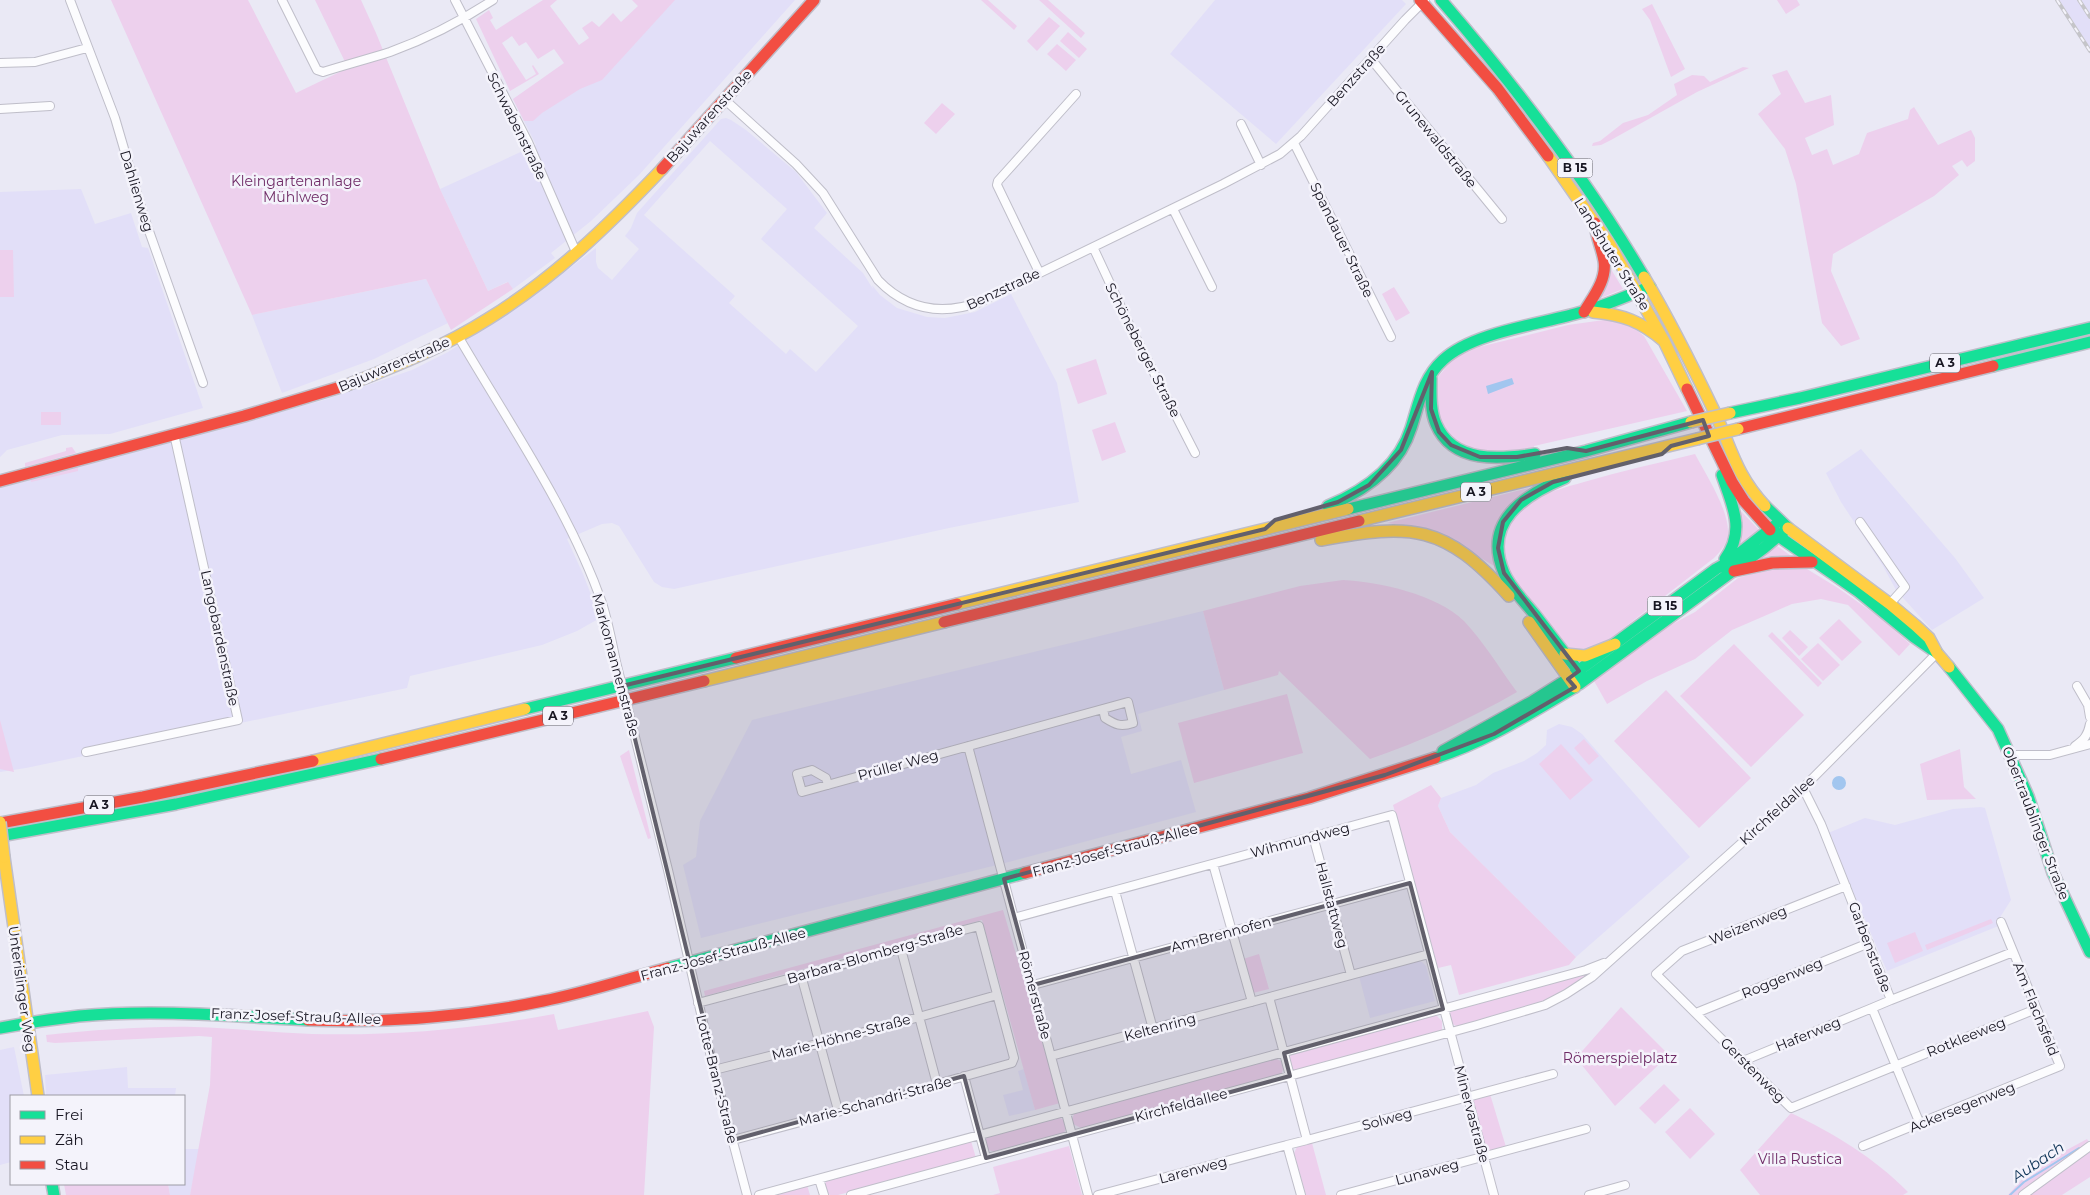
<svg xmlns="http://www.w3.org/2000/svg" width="2090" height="1195" viewBox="0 0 2090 1195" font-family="Montserrat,sans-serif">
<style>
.built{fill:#e2dff8;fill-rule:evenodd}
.green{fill:#edd0ed}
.water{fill:#a2c6ef}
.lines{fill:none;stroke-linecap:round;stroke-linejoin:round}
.stream{stroke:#a2c6ef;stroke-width:2}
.street-casing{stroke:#bfbec9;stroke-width:10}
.fast-casing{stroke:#bfbec9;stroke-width:14}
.slow-casing{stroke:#bfbec9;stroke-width:14}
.jam-casing{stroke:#bfbec9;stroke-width:14}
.street{stroke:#fcfcfe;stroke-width:8}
.fast{stroke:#16e098;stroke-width:11}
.slow{stroke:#ffcf43;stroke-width:11}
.jam{stroke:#f24e42;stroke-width:11}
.rail-casing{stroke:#c5c5c9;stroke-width:4}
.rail{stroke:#f4f3fb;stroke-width:2;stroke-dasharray:5.5;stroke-linecap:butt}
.street-bridge-casing{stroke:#bfbec9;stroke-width:10;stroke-linecap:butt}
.slow-bridge-casing{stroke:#bfbec9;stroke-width:14;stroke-linecap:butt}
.street-bridge{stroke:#fcfcfe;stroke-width:8}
.slow-bridge{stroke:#ffcf43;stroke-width:11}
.marked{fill:#62606c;fill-opacity:0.2;stroke:#62606c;stroke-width:4;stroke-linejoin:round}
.labels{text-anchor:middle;stroke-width:5;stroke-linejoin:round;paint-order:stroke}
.shield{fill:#f4f3fb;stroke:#5a5863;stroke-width:1}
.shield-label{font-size:12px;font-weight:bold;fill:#181622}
.street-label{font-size:14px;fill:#181622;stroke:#f4f3fb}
.park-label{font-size:14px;fill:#6f2b66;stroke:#f4f3fb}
.water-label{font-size:15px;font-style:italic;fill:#0d3356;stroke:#f4f3fb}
</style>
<rect width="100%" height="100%" fill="#eae9f5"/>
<path class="built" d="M647,0H795L639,175L591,221L551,253L555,258L513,289L507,282L488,291L440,189L536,145L513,99L633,17Z
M1215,0H1402L1406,4L1276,144L1170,54Z
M2055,0H2090V54L2074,30Z
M726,118L731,120L746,130L796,172L827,213L814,228L863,273L873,289L872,285L880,295L897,308L927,317L945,318L975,312L1011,294L1057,383L1079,502L949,528L674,589L662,587L654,582L619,526L612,523L602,524L567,539L583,574L600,618L577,631L542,645L410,676L407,688L26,768L0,772V488L324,400L412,370L448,352L479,332L536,294L596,248V262L598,268L612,280L639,249L625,236L631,228L637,213L721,119ZM710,141L787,209L761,239L858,326L816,372L790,349L786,354L729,303L735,296L644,215Z
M81,189L95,224L131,213L142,247L148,248L203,408L110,434L62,435L7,450L0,457V192Z
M426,279L448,323L374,359L282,393L252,315Z
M1861,449L1955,558L1984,598L1932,630L1896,590L1883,566L1841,502L1826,473Z
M1203,611L1224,690L1138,714L1142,731L1121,737L1131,774L1181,760L1196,812L1005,863L701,938L683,865L696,857L700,821L752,720Z
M1559,724L1572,727L1582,734L1690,857L1576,957L1450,832L1438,806L1441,798L1476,785L1493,773L1524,761L1537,753L1546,745L1547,730Z
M1981,807L1985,808L2011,900L1999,919L2001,925L1887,971L1828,833L1865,818L1895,825L1953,809Z
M1415,961L1422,962L1426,966L1435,1001L1370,1018L1359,976Z
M14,1047L24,1096H11V1162L0,1165V1050Z
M127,1067L128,1088H176L175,1096H46L45,1075Z
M1024,1069L1035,1110L1009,1116L1003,1095L1023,1090L1018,1071Z
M184,1149H200L190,1195H170L168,1184H184Z"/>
<path class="green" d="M111,0H248L296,93L348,68L315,0H361L376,33L440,189L488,291L508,282L513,289L451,330L426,279L252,315Z
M543,0H557L550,6L579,45L589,38L582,28L592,21L599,27L613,13L621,22L638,6L632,0H675L602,80L580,89L542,113L533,121H524L513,99L564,63L554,49L538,59L526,42L519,46L512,36L502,43L526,80L536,74L532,66L533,65L539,74L510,91L476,19L489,10L493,18L490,20L496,30Z
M981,0H988L1017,26L1014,30Z
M1039,0H1048L1085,33L1081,38Z
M1777,0H1797L1800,5L1786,14Z
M1652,4L1685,69L1671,77L1650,20L1642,9Z
M1443,16L1486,61L1528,113L1583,188L1635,272L1632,274Z
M1049,17L1060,26L1037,51L1027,41Z
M1068,32L1087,49L1079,58L1060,41Z
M1057,44L1076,60L1066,71L1047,54Z
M1743,67L1749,68L1697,92L1611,140L1601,145L1592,146L1593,143L1600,141L1623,123L1648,115L1677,95L1674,84L1692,75L1704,76L1710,82Z
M1787,70L1805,103L1831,95L1834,125L1805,138L1812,155L1827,149L1833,165L1859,154L1867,133L1908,119L1910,110L1914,107L1938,145L1971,130L1975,138V161L1967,167L1962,160L1952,166L1959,175L1934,196L1833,254L1831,271L1860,339L1841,346L1822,323L1796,184L1785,149L1758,114L1781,94L1772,75Z
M942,103L955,114L936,134L924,123Z
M0,250H13L14,297H0Z
M1609,266L1623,289L1598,299Z
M1394,287L1410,313L1396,321L1382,294Z
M1611,319L1634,328L1644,336L1687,411L1534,446V449L1484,452L1458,444L1440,427L1434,390L1438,377L1454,358L1479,347L1568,325Z
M1096,359L1107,394L1078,404L1066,369Z
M41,412H61V425H41Z
M1115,422L1126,452L1102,461L1092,430Z
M72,447L76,453L25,467V463L66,451V448Z
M1695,454C1706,475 1730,511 1728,535C1727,544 1720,552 1714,558L1607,641L1588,652L1567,648C1552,628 1511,582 1506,561C1500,539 1511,514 1531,502C1546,492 1566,487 1584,482C1621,471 1658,463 1695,454Z
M78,465V471L31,482L30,478Z
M1529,488L1518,497L1496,567L1433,530L1387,523Z
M1738,508L1760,531L1743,544L1741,543Z
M1776,545L1791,556L1756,562Z
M1775,567H1794L1807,569L1838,588L1882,619L1910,644L1899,656L1848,605L1821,599L1792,604L1732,630L1695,659L1647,681L1607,704L1593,679L1669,626L1695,612L1738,578Z
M1343,580C1380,582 1436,594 1464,621C1484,642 1500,669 1517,692C1470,719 1422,741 1370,759L1279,671L1278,675L1224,690L1203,611L1300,586Z
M1839,619L1862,642L1842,661L1819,638Z
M1790,630L1808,647L1799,656L1782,638Z
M1772,632L1822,683L1818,687L1768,636Z
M1818,643L1840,665L1823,681L1801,659Z
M1734,644L1804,715L1751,767L1680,696Z
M1666,690L1751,778L1699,828L1614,741Z
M1287,694L1303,753L1194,783L1178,723Z
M0,720L14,772L0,769Z
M1584,739L1599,756L1589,765L1574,748Z
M1561,744L1593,780L1570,800L1539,764Z
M1960,749L1964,787L1976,799L1927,800L1920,764Z
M629,750L651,838L648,839L620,756Z
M1431,785L1441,798L1438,806L1450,832L1576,957L1569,965L1459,995L1451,965L1438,968L1393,805Z
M1003,910L1060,1103L1035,1110L982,920L705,996L704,991Z
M1991,919L1993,923L1927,950L1925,945Z
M1915,932L1923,951L1895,963L1887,943Z
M1259,954L1269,989L1253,993L1243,959Z
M1585,973L1588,976L1562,993L1530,1007L1458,1027L1451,1023L1450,1011L1454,1008Z
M1621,1007L1669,1055L1615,1106L1576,1058Z
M648,1011L654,1027L644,1195H190L210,1085L212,1037L199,1036L55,1043L47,1042L46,1035C96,1030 145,1026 194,1027C233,1028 272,1033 312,1034C393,1036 474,1029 554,1014L558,1030Z
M1432,1016H1437L1442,1021V1030L1439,1033L1296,1071L1290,1067L1288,1059L1293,1053Z
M1274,1058L1281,1061L1283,1069L1281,1076L1085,1128H1081L1073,1124L1072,1119L1075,1112Z
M1664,1084L1680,1100L1655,1124L1639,1108Z
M1490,1094L1506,1147L1489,1152L1485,1149L1473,1102L1474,1098Z
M1690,1108L1715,1134L1690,1159L1665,1132Z
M1791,1113C1833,1133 1875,1158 1908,1192L1903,1195H1760L1740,1170Z
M1058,1117L1064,1120L1067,1126L1063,1135L994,1152L987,1149L985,1140L988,1136Z
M2087,1139L2090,1144V1177L2062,1195H2008L2026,1175L2039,1165Z
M971,1141L976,1158L838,1195H830C825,1192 823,1185 827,1180Z
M1312,1143L1326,1195H1306L1294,1153L1297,1147Z
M1069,1146L1082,1195H993L1000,1193L993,1167Z
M64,1184H168L170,1195H66Z
M807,1185L810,1195H770Z"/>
<path class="water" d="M1512,378L1514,384L1488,394L1486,386Z
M1832 783a7 7 0 1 1 14 0a7 7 0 1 1-14 0Z"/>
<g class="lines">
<path class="stream" d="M2010,1195L2024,1182L2079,1148"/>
<defs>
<path id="street" d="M70,0L115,118L144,217L203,383
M282,0L317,70L323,72C345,65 368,59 390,52C426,39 461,21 493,0
M455,0L528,142L576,252
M1371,59L1502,219
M0,63L35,62L87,48
M724,99L796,164L823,193L878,280C907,310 941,316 980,302L1223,184L1280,154L1301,136L1405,20L1425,0
M0,109L50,106
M1241,124L1261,165
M1294,143L1391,337
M1173,209L1212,287
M1093,247L1128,322L1195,453
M1039,272L997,185L998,181L1076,94
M458,336C508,422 569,509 602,603C608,622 612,642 616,662
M1860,522L1905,587L1887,607
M2077,686L2088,705L2090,717
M632,725L668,870L714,1070L747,1195
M968,746L1088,1195
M2075,746C2084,740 2088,735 2090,724
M86,752L238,720L174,434
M2011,755H2050L2090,744
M828,785L826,778L812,770L797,774L802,792L1128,702L1133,723C1121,727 1116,725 1105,718L1103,709
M1803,788L1821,824L1891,1000L1872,1008L1920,1124
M1313,836L1351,975
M1213,864L1252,1002
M1846,886L1682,951L1656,974L1791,1108L2036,1009
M1115,891L1153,1029
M1014,918L1392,815L1494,1195
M901,949L937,1084
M801,975L838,1110
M1033,985L1410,883
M1269,997L1307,1140L1287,1145L1301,1195
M1891,1000L2013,952
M698,1003L901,949L906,945L979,926L1014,1058L1012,1063L937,1084L938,1085L733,1140
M1696,1013L1869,943
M1051,1056L1429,954
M1743,1061L1872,1008
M714,1070L880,1028L997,995
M964,1076L986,1158
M1307,1140L1553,1074
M1863,1146L2060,1066L2001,922
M819,1179L824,1195
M759,1195L1586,970L1604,963
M851,1195L1477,1025L1545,1005L1566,994L1592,977L1803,788L1937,653
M1098,1195L1287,1145
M1341,1195L1586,1129
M1589,1195L1625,1185
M2023,1195L2090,1146"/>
<path id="fast" d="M1441,0C1516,87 1586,178 1644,277
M1993,366L2090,342
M1431,378C1431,393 1430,410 1436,424C1453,464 1500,459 1535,454
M1730,413L1800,398L2090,328
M1722,475C1732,505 1746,530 1725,559
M1565,478C1524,495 1482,522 1504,573C1511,589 1525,602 1536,616C1552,637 1568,658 1585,679
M1328,506C1364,491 1399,467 1411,428C1419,403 1423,378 1443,360C1473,332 1542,324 1582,312C1605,306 1628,295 1650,287
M1348,509L1586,451L1691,422
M1771,531L1859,592L1914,637L1937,653
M1949,667L1998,729L2028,796L2053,873L2090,952
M1571,676L1716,569L1727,563L1774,526
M1579,684L1764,548L1788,528L1765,506
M525,709L736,658
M1443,751L1533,701L1568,679
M1435,758C1486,742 1530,713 1575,687
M0,836L176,804L381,759
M668,968L1025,873
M0,1028C26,1023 52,1019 79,1016C155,1009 232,1016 308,1020
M52,1184L54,1195"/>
<path id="slow" d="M1548,156L1610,245L1664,341L1687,389
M1644,277C1670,321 1693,367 1715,413C1732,450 1736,475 1765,506
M1593,312C1624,315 1640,321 1664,341
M347,385C395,366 444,347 488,319C553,279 609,225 662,169
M1359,521L1697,439
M1788,528L1890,604L1915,625L1929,638L1937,653L1949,667
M1321,540C1413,523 1444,524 1509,596
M957,604L1348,509
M1529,622L1575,687
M1565,654L1585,656L1615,644
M704,681L944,622
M313,761L525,709
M4,857L38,1096"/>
<path id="jam" d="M1420,0L1498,89L1548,156
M662,169L814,0
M1584,312C1593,297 1607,280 1604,261C1602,248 1596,237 1595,223
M1687,389L1732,482L1744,501L1770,530
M1738,429L1993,366
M0,481L244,416L347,385
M1734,571L1772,563L1812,562
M944,622L1359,521
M736,658L957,604
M381,759L704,681
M0,823L143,797L313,761
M1025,873L1309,798L1435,758
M308,1020C386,1023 466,1017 543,1001C585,993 626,979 668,968"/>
</defs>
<use href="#street" class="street-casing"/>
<use href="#fast" class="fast-casing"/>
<use href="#slow" class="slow-casing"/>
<use href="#jam" class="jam-casing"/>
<use href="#street" class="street"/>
<use href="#fast" class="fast"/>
<use href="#slow" class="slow"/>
<use href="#jam" class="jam"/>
<defs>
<path id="rail" d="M2057,0L2090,51
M2079,0L2090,17"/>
</defs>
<use href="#rail" class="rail-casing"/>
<use href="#rail" class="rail"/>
<defs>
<path id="street-bridge" d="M616,662L632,725"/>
<path id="slow-bridge" d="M1691,422L1730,413
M1697,439L1738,429
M0,822L4,857"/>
</defs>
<use href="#street-bridge" class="street-bridge-casing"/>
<use href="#slow-bridge" class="slow-bridge-casing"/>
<use href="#street-bridge" class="street-bridge"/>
<use href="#slow-bridge" class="slow-bridge"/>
</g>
<path class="marked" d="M1432,372L1431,409L1439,432L1451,445L1480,457H1517L1567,448L1586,451L1703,420L1709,436L1671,446L1662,454L1553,482L1521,500L1503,522L1498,548L1504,573L1579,671L1568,679L1575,687L1494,734L1385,775L1004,879L1033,985L1410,883L1443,1009L1284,1053L1290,1076L986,1158L964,1076L733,1140L622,686L1265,529L1275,520L1338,502L1369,485L1401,450Z"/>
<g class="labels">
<g class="shield">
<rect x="1557.5" y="158.5" width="35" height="19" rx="4"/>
<rect x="1930" y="353.5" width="30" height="19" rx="4"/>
<rect x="1461" y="482.5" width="30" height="19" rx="4"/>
<rect x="1647.5" y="596.5" width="35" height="19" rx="4"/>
<rect x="543" y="706.5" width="30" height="19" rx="4"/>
<rect x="84" y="795.5" width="30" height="19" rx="4"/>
</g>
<g class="shield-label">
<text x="1575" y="172">B 15</text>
<text x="1945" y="367">A 3</text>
<text x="1476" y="496">A 3</text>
<text x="1665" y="610">B 15</text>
<text x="558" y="720">A 3</text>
<text x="99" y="809">A 3</text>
</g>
<g class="street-label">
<text transform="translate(1356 75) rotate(-48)" y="5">Benzstraße</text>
<text transform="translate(709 116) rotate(-48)" y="5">Bajuwarenstraße</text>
<text transform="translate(517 126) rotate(64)" y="5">Schwabenstraße</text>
<text transform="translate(1436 139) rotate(51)" y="5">Grunewaldstraße</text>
<text transform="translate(137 191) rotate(73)" y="5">Dahlienweg</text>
<text transform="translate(1342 240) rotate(64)" y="5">Spandauer Straße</text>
<text transform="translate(1612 254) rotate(58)" y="5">Landshuter Straße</text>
<text transform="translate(1003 289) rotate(-25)" y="5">Benzstraße</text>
<text transform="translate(1143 350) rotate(63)" y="5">Schöneberger Straße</text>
<text transform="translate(394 364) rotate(-23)" y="5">Bajuwarenstraße</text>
<text transform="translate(220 638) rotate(78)" y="5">Langobardenstraße</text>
<text transform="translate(616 665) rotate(75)" y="5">Markomannenstraße</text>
<text transform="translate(898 765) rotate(-15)" y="5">Prüller Weg</text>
<text transform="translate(1777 810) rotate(-42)" y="5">Kirchfeldallee</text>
<text transform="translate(2036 823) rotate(69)" y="5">Obertraublinger Straße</text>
<text transform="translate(1300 840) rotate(-15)" y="5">Wihmundweg</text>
<text transform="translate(1115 850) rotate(-15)" y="5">Franz-Josef-Strauß-Allee</text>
<text transform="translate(1332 905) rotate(75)" y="5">Hallstattweg</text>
<text transform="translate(1748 925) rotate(-22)" y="5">Weizenweg</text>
<text transform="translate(1221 934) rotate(-15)" y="5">Am Brennofen</text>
<text transform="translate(1870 947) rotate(69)" y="5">Garbenstraße</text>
<text transform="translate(723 954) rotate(-15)" y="5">Franz-Josef-Strauß-Allee</text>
<text transform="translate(875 954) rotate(-16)" y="5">Barbara-Blomberg-Straße</text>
<text transform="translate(1782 978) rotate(-22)" y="5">Roggenweg</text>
<text transform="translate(22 989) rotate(82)" y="5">Unterislinger Weg</text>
<text transform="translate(1035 995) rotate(75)" y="5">Römerstraße</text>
<text transform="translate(2036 1009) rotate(68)" y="5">Am Flachsfeld</text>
<text transform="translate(296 1016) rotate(2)" y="5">Franz-Josef-Strauß-Allee</text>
<text transform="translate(1160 1027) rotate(-15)" y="5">Keltenring</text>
<text transform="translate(1808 1034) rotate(-22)" y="5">Haferweg</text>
<text transform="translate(841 1037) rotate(-15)" y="5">Marie-Höhne-Straße</text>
<text transform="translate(1966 1037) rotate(-22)" y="5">Rotkleeweg</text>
<text transform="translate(1753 1070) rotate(45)" y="5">Gerstenweg</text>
<text transform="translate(717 1079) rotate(76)" y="5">Lotte-Branz-Straße</text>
<text transform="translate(875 1101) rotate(-15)" y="5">Marie-Schandri-Straße</text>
<text transform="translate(1181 1105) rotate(-15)" y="5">Kirchfeldallee</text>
<text transform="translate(1962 1107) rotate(-22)" y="5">Ackersegenweg</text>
<text transform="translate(1472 1114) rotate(75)" y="5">Minervastraße</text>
<text transform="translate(1387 1119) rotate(-15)" y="5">Solweg</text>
<text transform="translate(1193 1170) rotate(-15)" y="5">Larenweg</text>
<text transform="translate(1427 1172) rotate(-15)" y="5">Lunaweg</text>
</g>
<g class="park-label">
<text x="296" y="186">Kleingartenanlage<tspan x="296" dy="16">Mühlweg</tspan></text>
<text x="1620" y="1063">Römerspielplatz</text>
<text x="1800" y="1164">Villa Rustica</text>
</g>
<g class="water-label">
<text transform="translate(2038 1162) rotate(-34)" y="5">Aubach</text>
</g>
</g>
<rect x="10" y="1095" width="175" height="90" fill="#f4f3fb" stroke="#9c9ba4"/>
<rect x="20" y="1111" width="25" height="8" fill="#16e098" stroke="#9c9ba4"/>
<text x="55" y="1120" font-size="15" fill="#181622">Frei</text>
<rect x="20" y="1136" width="25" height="8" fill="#ffcf43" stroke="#9c9ba4"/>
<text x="55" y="1145" font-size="15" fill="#181622">Zäh</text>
<rect x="20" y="1161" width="25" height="8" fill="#f24e42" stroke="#9c9ba4"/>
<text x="55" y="1170" font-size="15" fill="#181622">Stau</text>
</svg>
